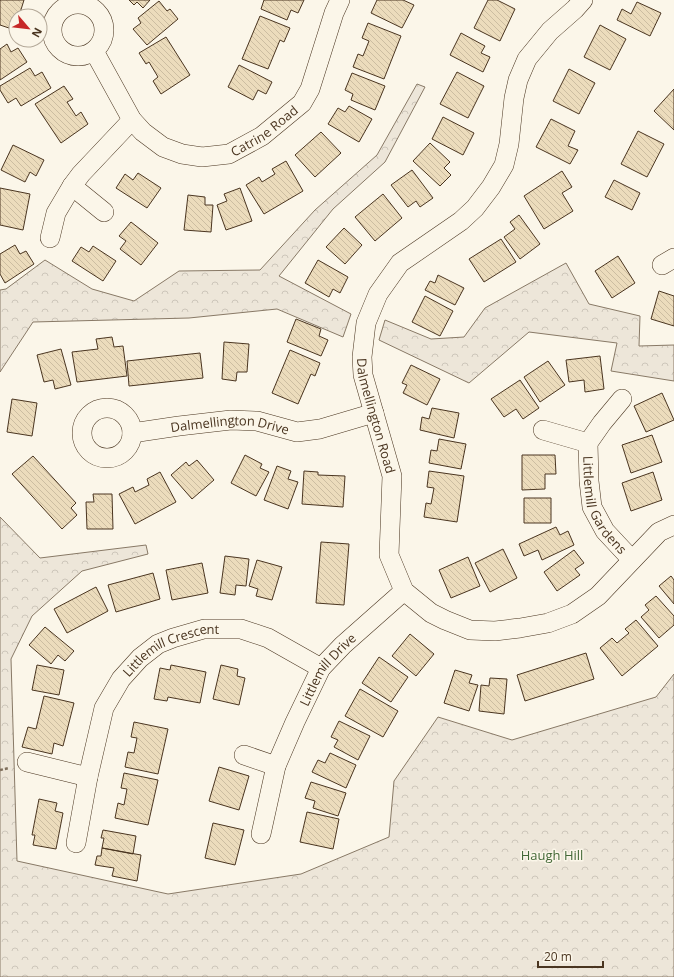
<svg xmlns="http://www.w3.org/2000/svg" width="674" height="977" viewBox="0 0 674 977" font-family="'Open Sans',sans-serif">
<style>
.forest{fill:url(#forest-crowns);stroke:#887966}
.building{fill:url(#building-back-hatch);stroke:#4a3520}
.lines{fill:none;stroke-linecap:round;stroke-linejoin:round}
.street-casing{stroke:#4a3520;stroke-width:20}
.path{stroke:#7f6f5c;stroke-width:2.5;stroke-dasharray:3 2;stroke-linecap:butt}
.street{stroke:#fbf6e9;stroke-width:19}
.labels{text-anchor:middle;stroke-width:3;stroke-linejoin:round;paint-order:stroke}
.street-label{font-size:13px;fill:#4a3520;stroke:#fbf6e9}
.park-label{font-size:13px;fill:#436837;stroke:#fbf6e9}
</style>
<defs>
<pattern id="forest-crowns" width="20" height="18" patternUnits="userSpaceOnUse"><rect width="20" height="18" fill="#ede6d9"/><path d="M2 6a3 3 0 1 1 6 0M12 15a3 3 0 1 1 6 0" fill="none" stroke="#cdc6ba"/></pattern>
<pattern id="building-back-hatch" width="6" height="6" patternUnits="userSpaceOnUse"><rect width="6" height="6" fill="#ecdcbc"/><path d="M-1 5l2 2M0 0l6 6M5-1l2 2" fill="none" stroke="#ccbda1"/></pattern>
</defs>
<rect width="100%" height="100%" fill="#fbf6e9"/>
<path class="forest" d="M417,84L425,87L385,162L333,209L279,276L351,314L343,337L277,309L189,318L33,322L0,372V290L6,289L45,260L92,289L134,301L179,271L260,270L315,210L377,155Z
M566,263L589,304L640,316L639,346L674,345V381L611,371L617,343L529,332L469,383L379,340L385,320L431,339L464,337L485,308Z
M0,517L40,558L146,545L148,554L82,571L32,616L11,659L17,861L168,894L301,874L389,837L394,781L438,717L512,740L656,697L674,674V977H0Z"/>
<path class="building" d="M0,0H24L19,16H16L15,30L0,25Z
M129,0H150L143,8L137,2L134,5Z
M264,0H304L298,13L291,10L287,20L261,9Z
M377,0H403L414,5L402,28L371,13Z
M488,0H497L515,9L500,41L474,28Z
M159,1L167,11L170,9L178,19L147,45L133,29L141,23L138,18Z
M637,2L661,13L650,36L617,20L622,9L631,14Z
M260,16L290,28L284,42L280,40L268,69L242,59Z
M368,23L401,36L384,79L353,67L358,54L363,56L369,41L362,38Z
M600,25L626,39L610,70L584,57Z
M461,33L485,46L481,53L490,57L483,72L450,55Z
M166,37L190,75L161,94L153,81L158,77L149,62L146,64L139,53Z
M7,44L11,52L18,48L27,62L0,80V49Z
M239,65L272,82L266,94L258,90L253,100L228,87Z
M30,68L35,76L42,72L51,88L21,106L16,98L8,103L0,90V86Z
M569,69L595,83L579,114L553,101Z
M457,72L484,86L468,118L440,104Z
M352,73L385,86L375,110L351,100L353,94L345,90Z
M64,86L73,99L67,102L76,116L81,112L88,124L61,143L35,104Z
M674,89V130L654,111Z
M349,106L372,119L359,142L328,124L338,108L345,112Z
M443,117L474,133L463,155L432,139Z
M551,119L575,131L568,146L578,150L570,164L536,147Z
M638,131L664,144L647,177L621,164Z
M321,132L341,153L315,177L295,155Z
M430,143L450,162L444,168L451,175L440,186L413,161Z
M13,145L44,160L36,176L30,172L25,182L1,170Z
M286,161L303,191L264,214L246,185L259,177L262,182L275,174L272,169Z
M412,170L433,198L420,207L416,201L408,207L391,185Z
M562,171L572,187L562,193L573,211L544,229L524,196Z
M138,173L161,188L147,208L116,188L125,174L133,180Z
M614,180L640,193L632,210L605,197Z
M0,188L30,194L23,230L0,225Z
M240,188L252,221L226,230L217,205L227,201L224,194Z
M383,194L402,218L375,241L355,217Z
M188,195L205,197V205H213L211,232L184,230Z
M519,215L540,244L520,259L504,237L515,229L510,222Z
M131,222L158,243L141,265L120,249L126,241L119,236Z
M344,228L362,245L345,264L326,247Z
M501,239L516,262L484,282L469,259Z
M15,245L20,254L26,251L34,264L5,283L0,274V254Z
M93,246L116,261L103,281L72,261L81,247L89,252Z
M618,256L635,283L612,298L595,271Z
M318,260L348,277L340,293L333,289L329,297L305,283Z
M438,275L464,288L455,305L425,290L430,281L435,283Z
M659,291L674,296V326L651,319Z
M425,296L453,311L440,336L412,322Z
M296,319L321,329L319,336L328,340L321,356L287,342Z
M112,337L114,347L123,346L127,376L77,382L72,352L98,349L96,339Z
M224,342L249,344L247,372H237L236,381L222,379Z
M61,349L71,385L55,389L53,380L44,382L37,355Z
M290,350L320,363L315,376L311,374L298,404L272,393Z
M200,353L203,378L129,386L127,361Z
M600,356L604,389L585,392L584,380L569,382L566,360Z
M548,361L565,385L540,402L524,377Z
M411,365L440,379L427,405L403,393L407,385L402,383Z
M520,380L539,408L523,419L516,409L504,417L491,399Z
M662,393L674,420L646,432L634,406Z
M12,399L37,403L32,436L7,432Z
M432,408L459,413L454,438L420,430L422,417L429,419Z
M652,435L662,462L631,473L622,445Z
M439,439L466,444L461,469L429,463L431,450L437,451Z
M245,455L262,464L260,468L269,472L256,496L231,483Z
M522,455H555L556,474H545V489L522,490Z
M33,456L76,503L71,508L77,515L62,529L12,474Z
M197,460L214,480L192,499L171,475L186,462L189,466Z
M277,466L291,471L288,479L298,482L288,509L264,500Z
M304,471L318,472V475L345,476L343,507L302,504Z
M429,471L464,476L457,522L424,517L426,503L431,504L434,488L427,487Z
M160,472L176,502L135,524L119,494L133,487L135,492L149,485L147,479Z
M653,472L662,500L631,511L622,483Z
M93,494H112L113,529H87L86,502H94Z
M524,498H551V523H524Z
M556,527L560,535L568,531L574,545L542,560L538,550L524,556L519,544Z
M321,542L349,544L344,605L316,603Z
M503,549L517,578L490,592L475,563Z
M574,550L584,563L575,569L580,575L557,591L544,572Z
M225,556L249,559L246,586L236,585L235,595L220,593Z
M468,557L480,586L451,598L439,570Z
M257,560L282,567L272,600L256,596L258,589L249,586Z
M202,563L208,593L172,600L166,570Z
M153,573L160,599L116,612L108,585Z
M671,576L674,580V604L659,586Z
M96,587L108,611L67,633L54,609Z
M656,596L674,616V625L659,638L641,617L649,610L645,605Z
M636,620L658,646L622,676L600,648L612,638L617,643L629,633L625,629Z
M45,627L74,651L65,661L58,655L51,664L29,645Z
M410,634L434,654L416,676L392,656Z
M586,653L594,679L525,701L517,675Z
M379,657L408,677L391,702L362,683Z
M37,665L64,670L59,695L32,690Z
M171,665L206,672L200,703L168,697L167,701L154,699L160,668L170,670Z
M221,665L238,669L237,676L245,678L239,705L213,699Z
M455,670L472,675L469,683L478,685L469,711L444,703Z
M490,678L507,679L504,714L479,711L481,685L489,686Z
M360,689L398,711L383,737L345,716Z
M44,696L74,703L63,746L54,743L52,754L22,747L28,727L36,729Z
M339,721L370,736L358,760L334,747L338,740L331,737Z
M134,722L168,729L158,774L125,767L128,752L134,753L137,738L131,737Z
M330,753L356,765L346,788L312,772L318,760L325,763Z
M219,767L249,776L239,810L209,801Z
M124,773L158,780L148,825L115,818L118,803L124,805L127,789L121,788Z
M311,782L346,793L338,816L313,808L315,801L305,798Z
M39,799L57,803L55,811L63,813L56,849L33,845L35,835H32Z
M307,812L339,819L333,849L300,842Z
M213,823L244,830L235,865L205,858Z
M103,830L136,836L133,854L102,848L104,838H101Z
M102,848L141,855L137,881L112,876L114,868L95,865L97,856H101Z"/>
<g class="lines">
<defs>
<g id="street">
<path id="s1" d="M583,0L575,9L550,31L527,59L518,80L514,98L509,144L504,165L491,187L475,208L461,221L400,263L378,294L366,323L362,357L363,375L392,476L389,555L404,591L431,613L445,620L470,630L495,631L520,628L548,623L572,614L598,596L659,532L674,525"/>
<circle cx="78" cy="30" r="26"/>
<path id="s2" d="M94,51L132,120L143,132L163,147L182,154L202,157L229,154L262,136L302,103L310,89L334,13L340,0"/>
<path d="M72,186L104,212"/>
<path d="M50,238L56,213L72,186L81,174L132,120"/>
<path d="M662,265L674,258"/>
<path id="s3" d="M622,399L602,423L588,443L589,481L592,507L605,531L632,560"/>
<circle cx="107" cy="433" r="25"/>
<path d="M543,430L588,443"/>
<path id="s4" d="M132,433L179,426L231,420L257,421L297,432L320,429L374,413"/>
<path d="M244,755L276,766"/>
<path d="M27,762L88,777"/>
<path id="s5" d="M261,834L276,766L295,722L321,668L343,645L404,591"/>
<path id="s6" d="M76,843L88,777L104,708L121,679L140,658L158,644L173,638L204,629H241L268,638L321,668"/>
</g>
</defs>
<use href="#street" class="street-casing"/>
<path class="path" d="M0,770L9,768"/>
<use href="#street" class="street"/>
</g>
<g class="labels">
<g class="street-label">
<text dy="5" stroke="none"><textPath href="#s2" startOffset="230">Catrine Road</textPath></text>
<text dy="5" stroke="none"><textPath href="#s1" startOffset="500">Dalmellington Road</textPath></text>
<text dy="5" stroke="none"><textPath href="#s4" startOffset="99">Dalmellington Drive</textPath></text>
<text dy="5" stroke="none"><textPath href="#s3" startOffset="122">Littlemill Gardens</textPath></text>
<text dy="5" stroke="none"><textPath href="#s6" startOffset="232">Littlemill Crescent</textPath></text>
<text dy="5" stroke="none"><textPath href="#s5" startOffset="180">Littlemill Drive</textPath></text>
</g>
<g class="park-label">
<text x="552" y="860">Haugh Hill</text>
</g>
</g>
<g transform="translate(28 28) rotate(118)"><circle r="19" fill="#fbf6e9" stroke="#b4a999"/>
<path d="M0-3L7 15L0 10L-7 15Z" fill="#c62828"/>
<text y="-6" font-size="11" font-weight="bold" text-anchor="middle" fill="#4a3520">N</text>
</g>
<path d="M538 961v6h65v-6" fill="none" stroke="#4a3520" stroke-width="2"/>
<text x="544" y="961" font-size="12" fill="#4a3520" stroke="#fbf6e9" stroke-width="3" paint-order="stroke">20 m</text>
</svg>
